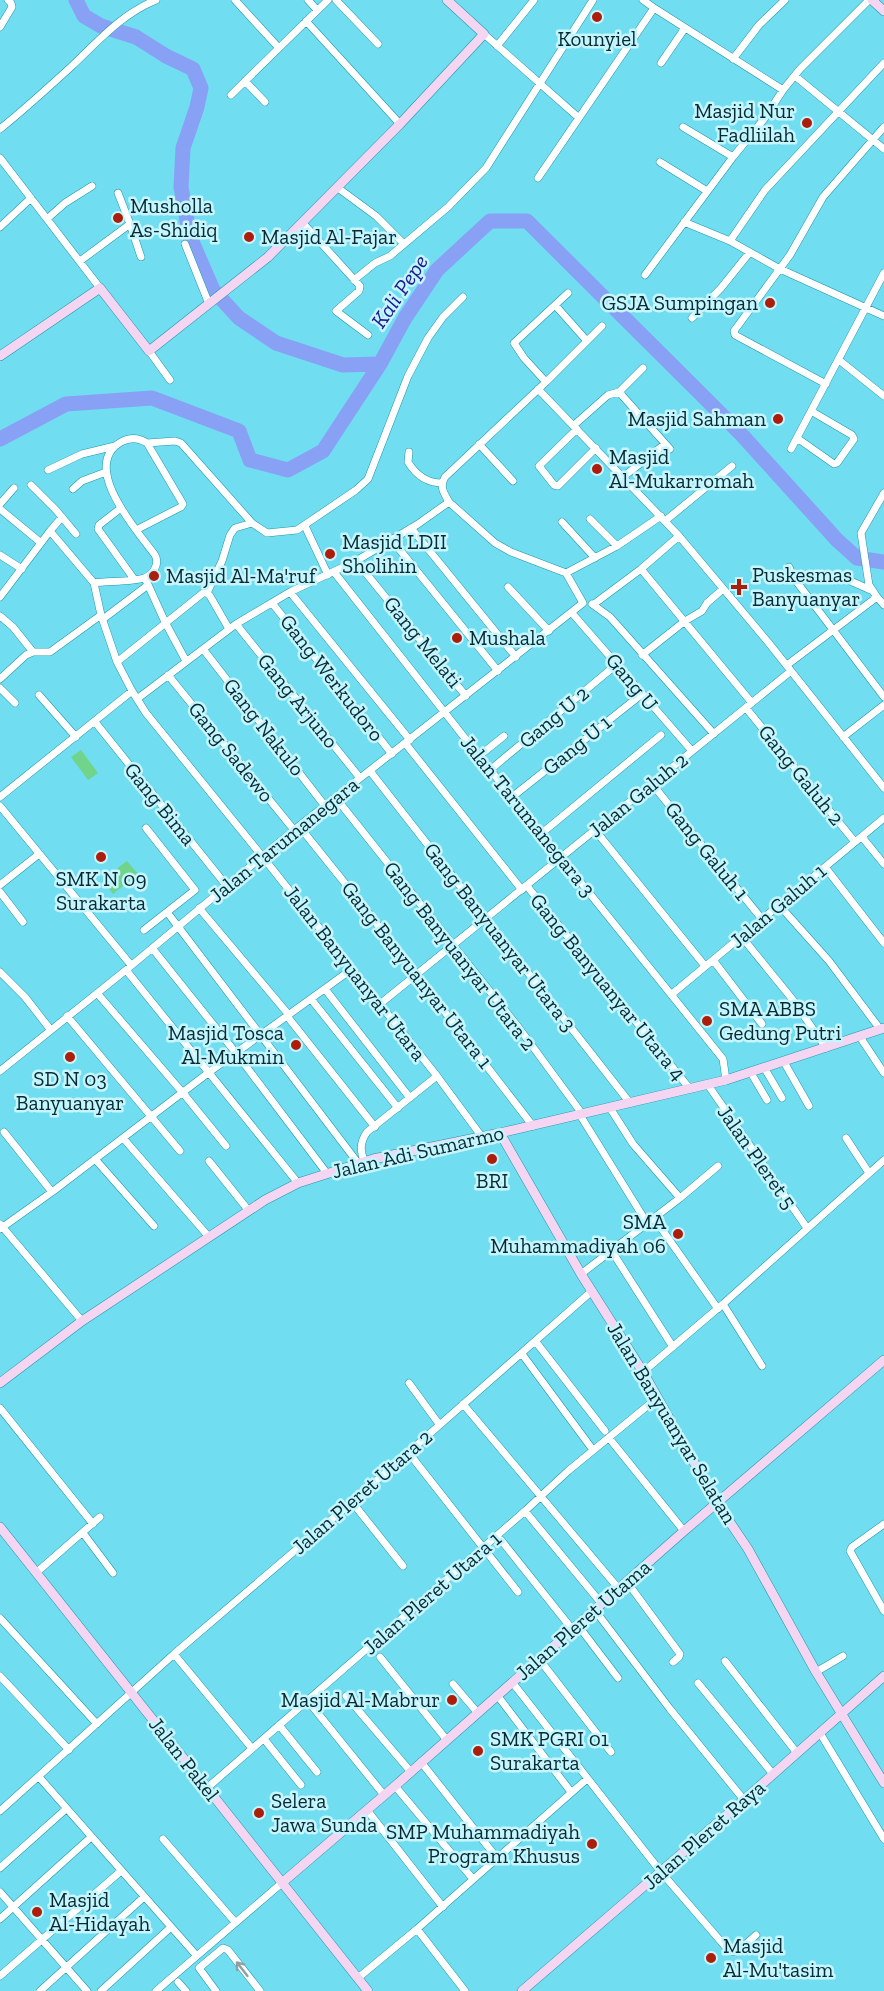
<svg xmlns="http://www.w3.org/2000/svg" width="884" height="1991" viewBox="0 0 884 1991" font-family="'Zilla Slab',serif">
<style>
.green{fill:#70d48b}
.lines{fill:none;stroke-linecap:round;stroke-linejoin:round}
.river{stroke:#89a1f5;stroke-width:15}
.street-casing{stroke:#1e98ab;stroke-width:8}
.secondary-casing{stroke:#1e98ab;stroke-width:10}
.street{stroke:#fff;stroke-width:7}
.secondary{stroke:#f4d5f2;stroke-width:9}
.oneway{stroke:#8fa0a2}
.poi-dot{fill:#ac1d0a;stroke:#c5f5ff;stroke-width:2}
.labels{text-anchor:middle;stroke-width:5;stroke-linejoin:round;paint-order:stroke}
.poi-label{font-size:21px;fill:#072b31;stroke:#c5f5ff;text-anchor:start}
.street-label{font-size:21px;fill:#072b31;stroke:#c5f5ff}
.water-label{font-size:22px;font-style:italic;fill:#1d1a94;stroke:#c5f5ff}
</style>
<rect width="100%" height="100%" fill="#71ddf0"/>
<path class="green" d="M81,750L98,773L88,780L71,757Z
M127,861L138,874L113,894L102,880Z"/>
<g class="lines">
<path class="river" d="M76,0L84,16L101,26L136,37L166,56L193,69L201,88L197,107L183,148L181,187L190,237L213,290L239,318L276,343L343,365L380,364
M0,439L66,404L152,398L239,431L250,460L288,470L323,451L380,364L405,318L437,270L490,221H527L742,435L837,540L857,558L884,562"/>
<defs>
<path id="street" d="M235,0L278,47
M308,0L317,10
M336,0L378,44
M643,0L654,8
M306,21L400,124
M0,27L12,7L11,3L8,0
M484,34L579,118
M497,46L534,0
M733,59L759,25L785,0
M661,63L685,28
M795,76L884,149
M245,81L265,102
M231,95L328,0
M683,127L733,157
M0,129C25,109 49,87 73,65C100,39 122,14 156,0
M0,158L100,288
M660,162L707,191
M538,178L654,8L783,90
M338,188L376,216L404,244
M47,219L65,203L92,186
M302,222L360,286L359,291L336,311L368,335
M684,222L730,241L780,269L884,316
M130,224L141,257
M0,227L31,198
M730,241L765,190L884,63
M185,244L209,304
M80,261L130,224L118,193
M645,275L733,157L764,119L783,90L800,69L869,0
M354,280L375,263L390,256L448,207L486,168L593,0
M555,305L587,341
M692,318L721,288L750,252
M149,351L170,380
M839,360L884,396
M546,382L524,358L514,343L568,293
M826,384L735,335L734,331L790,255L823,197L884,127
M538,389L679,536L768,642L884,788
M619,392L643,368
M573,426L608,395L619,392L670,449
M577,429L539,466L554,485L558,486L596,448
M797,438L834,464L837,463L854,439L852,435L811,411
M147,443L175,441L181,443L252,523L267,533L297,530L356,490L368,479L408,376L428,338L443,317L463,297
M479,444L513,481
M791,449L884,273
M409,452L408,462C416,475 426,483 442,483
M48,470L82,454L115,446
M623,477L665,444
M31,485L56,510L76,534
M73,489L82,481L106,472
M449,502L495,543L511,552L566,573
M0,504L14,488
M121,508L99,525L98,529L134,579
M0,509L40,542
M590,519L617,546
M665,521L732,466
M562,522L595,558
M305,526L328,575
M411,528L516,657
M50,531L62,517
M391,539L498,671
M0,555L22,569
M356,561L466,696
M789,567L793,577L884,697
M641,569L679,536
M334,572L479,756L723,1059L726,1080
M145,578L165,622L186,661
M846,579L873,591
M94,583C107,581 132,582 144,578C153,575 160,564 155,555C138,532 79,466 121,442C130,437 139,438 147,443L183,504L181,507L136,530
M508,587L549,631
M290,592L410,740
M207,593L222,561L230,535L235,528L252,523
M0,597L50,531L94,583L101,615L117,662L132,691L146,713L262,856L437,1076L482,1137
M877,597L869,585L861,533L884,493
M272,603L392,754
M592,604L610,617L714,734
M594,604L641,569L752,703
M572,613L692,751
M0,616L13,627L33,652
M103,619L148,585
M236,624L360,778
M203,649L325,806
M642,655L685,621L702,611L707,603L723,589
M117,662L203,593H207L210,596L229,629
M787,665L877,597L884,605
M168,675L294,830
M0,679L26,655L33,652H50L101,615
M0,688L15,703
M39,695L76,737
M137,699L236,624L290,592L356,561L418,524L449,502C444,493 439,487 445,477L546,382L602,326
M746,708L855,842
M95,722L226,885
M843,737L884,705
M405,743L522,890
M479,756L504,736
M490,770L617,664
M370,771L630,1103
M652,784L762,919
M0,797L132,691
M512,797L642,694
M336,798L519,1028L583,1115
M0,806L131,965
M299,826L356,897L533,1126
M595,830L705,966
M542,833L661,735
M862,837L884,864
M825,867L884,943
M0,885L39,854
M527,886L690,1089
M0,892L23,922
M779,905L829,961L880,1029
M199,908L289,1015
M167,912L358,1163
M144,930L195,890L146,828
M741,936L793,1000L826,1048
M152,948L236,1053L326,1172
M713,960L762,1024
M126,970L298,1183
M0,972L25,997L50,1029
M325,989L410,1098
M97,993L183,1093L226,1146
M672,994L884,818
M311,999L398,1108
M380,1004L791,671
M67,1016L180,1151
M287,1016L375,1127
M860,1037L884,1073
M784,1062L809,1106
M765,1069L782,1098
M0,1071L126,970L294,830L583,603L566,573L617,546L661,516
M751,1073L767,1100
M708,1085L807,1228
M610,1108L633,1144L680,1198
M580,1115L647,1223
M4,1132L52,1192
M123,1138L209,1237
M846,1138L869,1173
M95,1159L154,1226
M209,1161L249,1211
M364,1161C360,1150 360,1142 367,1132L437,1076
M654,1218L718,1309
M0,1224L82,1321
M0,1229L52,1192L208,1073L352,969
M611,1250L673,1347
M581,1274L680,1198L718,1166
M723,1304L762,1366
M536,1342L605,1431
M522,1354L593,1450
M643,1372L723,1304L884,1160
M409,1383L439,1424
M463,1404L619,1589
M0,1408L93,1524
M609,1438L684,1531
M408,1452L518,1592
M352,1502L403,1566
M525,1511L601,1603
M884,1524L852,1547L850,1551L884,1611
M83,1533L113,1573
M501,1540L572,1629
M37,1572L100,1517
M627,1582L680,1654L679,1657L673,1662
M594,1609L670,1709L744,1800
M0,1618L97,1724
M577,1624L618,1678
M174,1654L250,1746
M380,1657L446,1739
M539,1659L611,1752
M725,1661L797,1753
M816,1672L843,1656
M0,1676L69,1750
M512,1682L661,1872L730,1952L738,1951L756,1935
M698,1683L773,1774
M453,1684L477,1712
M497,1695L571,1792
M346,1696L411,1772
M308,1701L384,1795
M279,1725L317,1772
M820,1733L884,1839
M264,1739L301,1785
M421,1762L497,1858
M39,1777L196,1955
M395,1786L473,1879
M207,1788L525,1511L568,1471L657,1398
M367,1810L443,1907
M0,1811L174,1654L352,1502L592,1291
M163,1839L235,1922
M0,1868L66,1809
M0,1892L87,1991
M0,1919L91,1837
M0,1976L121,1871
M358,1978L417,1929
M178,1982L186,1991
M40,1991L144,1897
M101,1991L171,1927
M156,1991L283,1882
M216,1991L199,1968L223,1948L228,1950L260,1991
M465,1991L417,1929L587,1779"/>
<path id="secondary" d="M872,0L884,11
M0,356L100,288L149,351L268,257L400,124L484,34L447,0
M500,1133L581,1274L643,1372L717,1503L748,1549L816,1672L884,1783
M0,1383L82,1321L265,1200L298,1183L373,1159L500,1133L726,1080L884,1028
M0,1527L368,1991
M283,1882L395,1786L684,1531L884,1360
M522,1991L744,1800L884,1676"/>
</defs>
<use href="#street" class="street-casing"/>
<use href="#secondary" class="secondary-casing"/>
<use href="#street" class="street"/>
<use href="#secondary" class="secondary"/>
</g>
<defs><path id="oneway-shaft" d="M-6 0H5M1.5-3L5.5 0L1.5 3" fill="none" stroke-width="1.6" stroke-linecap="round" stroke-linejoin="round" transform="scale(1.5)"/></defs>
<use class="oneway" href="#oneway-shaft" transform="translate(242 1969) rotate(-128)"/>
<g class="poi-dot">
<circle cx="597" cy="17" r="6"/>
<circle cx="807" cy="123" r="6"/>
<circle cx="118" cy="218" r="6"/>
<circle cx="249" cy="237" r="6"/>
<circle cx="770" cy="303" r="6"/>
<circle cx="778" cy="419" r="6"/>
<circle cx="597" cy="469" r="6"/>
<circle cx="330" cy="554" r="6"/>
<circle cx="154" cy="576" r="6"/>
<path d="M736 578h6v6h6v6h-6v6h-6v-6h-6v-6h6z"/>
<circle cx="457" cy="638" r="6"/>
<circle cx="101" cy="857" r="6"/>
<circle cx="707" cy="1021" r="6"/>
<circle cx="296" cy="1045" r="6"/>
<circle cx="70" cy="1057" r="6"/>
<circle cx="492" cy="1159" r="6"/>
<circle cx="678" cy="1234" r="6"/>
<circle cx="452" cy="1700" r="6"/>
<circle cx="478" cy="1751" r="6"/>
<circle cx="259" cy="1813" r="6"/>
<circle cx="592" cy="1844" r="6"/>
<circle cx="37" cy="1912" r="6"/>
<circle cx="711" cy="1958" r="6"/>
</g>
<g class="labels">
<g class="poi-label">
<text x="597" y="46" text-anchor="middle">Kounyiel</text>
<text x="795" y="118" text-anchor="end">Masjid Nur<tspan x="795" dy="24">Fadliilah</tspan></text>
<text x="130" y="213">Musholla<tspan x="130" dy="24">As-Shidiq</tspan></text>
<text x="261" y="244">Masjid Al-Fajar</text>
<text x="758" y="310" text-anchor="end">GSJA Sumpingan</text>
<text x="766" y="426" text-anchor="end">Masjid Sahman</text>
<text x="609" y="464">Masjid<tspan x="609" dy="24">Al-Mukarromah</tspan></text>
<text x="342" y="549">Masjid LDII<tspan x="342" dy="24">Sholihin</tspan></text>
<text x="752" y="582">Puskesmas<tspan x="752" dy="24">Banyuanyar</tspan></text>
<text x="166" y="583">Masjid Al-Ma'ruf</text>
<text x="469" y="645">Mushala</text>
<text x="101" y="886" text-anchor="middle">SMK N 09<tspan x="101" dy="24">Surakarta</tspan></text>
<text x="719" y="1016">SMA ABBS<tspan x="719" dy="24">Gedung Putri</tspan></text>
<text x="284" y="1040" text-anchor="end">Masjid Tosca<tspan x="284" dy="24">Al-Mukmin</tspan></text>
<text x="70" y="1086" text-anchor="middle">SD N 03<tspan x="70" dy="24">Banyuanyar</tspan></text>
<text x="492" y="1188" text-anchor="middle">BRI</text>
<text x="666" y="1229" text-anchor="end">SMA<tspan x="666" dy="24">Muhammadiyah 06</tspan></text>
<text x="440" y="1707" text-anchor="end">Masjid Al-Mabrur</text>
<text x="490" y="1746">SMK PGRI 01<tspan x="490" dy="24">Surakarta</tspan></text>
<text x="271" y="1808">Selera<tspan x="271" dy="24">Jawa Sunda</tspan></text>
<text x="580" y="1839" text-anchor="end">SMP Muhammadiyah<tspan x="580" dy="24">Program Khusus</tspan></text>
<text x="49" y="1907">Masjid<tspan x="49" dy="24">Al-Hidayah</tspan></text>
<text x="723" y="1953">Masjid<tspan x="723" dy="24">Al-Mu'tasim</tspan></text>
</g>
<g class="street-label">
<text transform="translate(423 642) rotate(51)" y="7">Gang Melati</text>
<text transform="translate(332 678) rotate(52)" y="7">Gang Werkudoro</text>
<text transform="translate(632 682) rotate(50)" y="7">Gang U</text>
<text transform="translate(298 701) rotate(51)" y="7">Gang Arjuno</text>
<text transform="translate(554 717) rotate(-40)" y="7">Gang U 2</text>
<text transform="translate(264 727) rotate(52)" y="7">Gang Nakulo</text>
<text transform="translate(577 745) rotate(-39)" y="7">Gang U 1</text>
<text transform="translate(231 752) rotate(51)" y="7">Gang Sadewo</text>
<text transform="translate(801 775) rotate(51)" y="7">Gang Galuh 2</text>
<text transform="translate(638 795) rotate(-39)" y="7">Jalan Galuh 2</text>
<text transform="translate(160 804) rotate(51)" y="7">Gang Bima</text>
<text transform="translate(528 816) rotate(51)" y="7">Jalan Tarumanegara 3</text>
<text transform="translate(284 840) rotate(-39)" y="7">Jalan Tarumanegara</text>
<text transform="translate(707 851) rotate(51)" y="7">Gang Galuh 1</text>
<text transform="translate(778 906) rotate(-40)" y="7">Jalan Galuh 1</text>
<text transform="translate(500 937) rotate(52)" y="7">Gang Banyuanyar Utara 3</text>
<text transform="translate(460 956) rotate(52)" y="7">Gang Banyuanyar Utara 2</text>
<text transform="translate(355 973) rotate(52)" y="7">Jalan Banyuanyar Utara</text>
<text transform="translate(417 975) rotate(52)" y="7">Gang Banyuanyar Utara 1</text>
<text transform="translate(608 987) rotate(51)" y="7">Gang Banyuanyar Utara 4</text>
<text transform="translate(418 1152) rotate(-13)" y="7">Jalan Adi Sumarmo</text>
<text transform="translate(757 1157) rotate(55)" y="7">Jalan Pleret 5</text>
<text transform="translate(672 1423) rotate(59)" y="7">Jalan Banyuanyar Selatan</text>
<text transform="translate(362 1492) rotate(-41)" y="7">Jalan Pleret Utara 2</text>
<text transform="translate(432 1593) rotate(-41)" y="7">Jalan Pleret Utara 1</text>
<text transform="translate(583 1620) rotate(-41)" y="7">Jalan Pleret Utama</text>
<text transform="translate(184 1759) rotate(52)" y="7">Jalan Pakel</text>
<text transform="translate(704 1835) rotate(-41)" y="7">Jalan Pleret Raya</text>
</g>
<g class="water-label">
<text transform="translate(399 291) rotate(-56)" y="8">Kali Pepe</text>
</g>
</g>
</svg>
